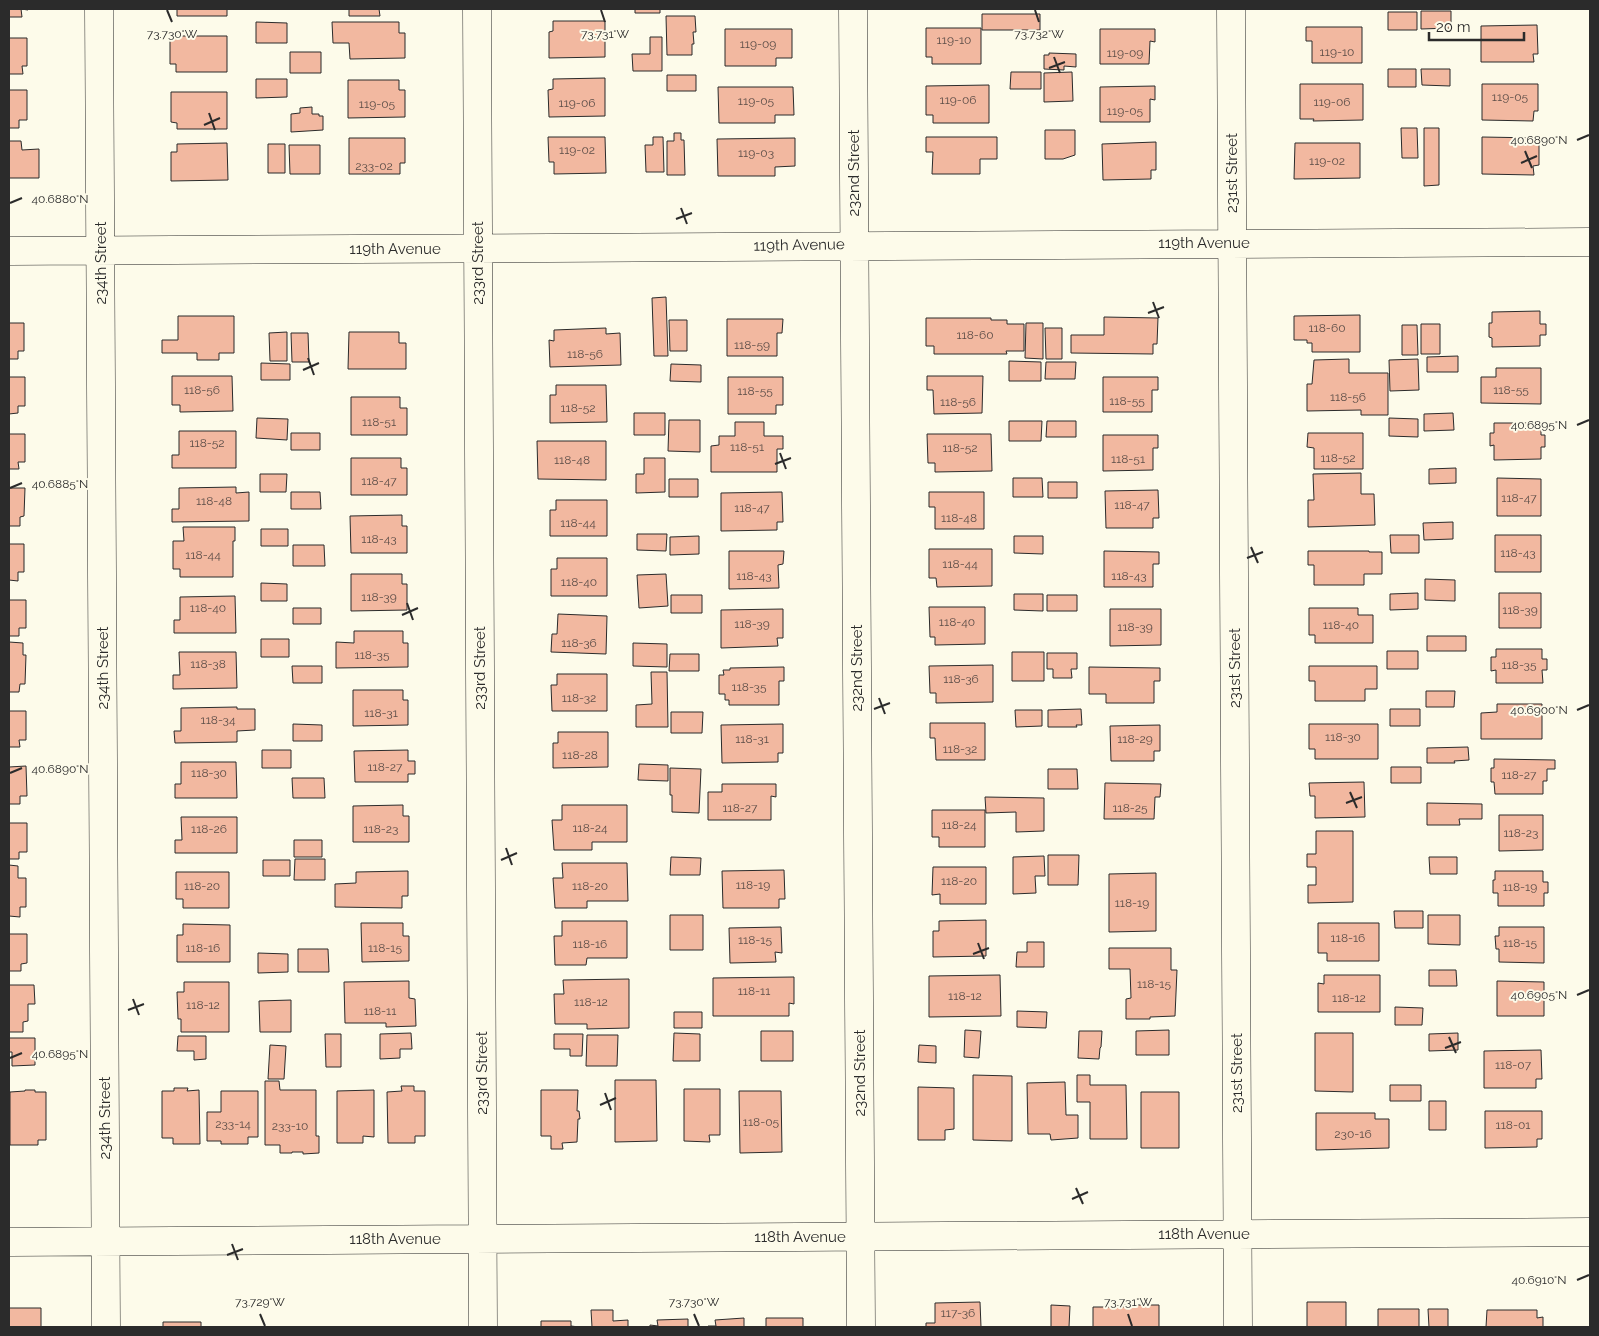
<svg xmlns="http://www.w3.org/2000/svg" width="1599" height="1336" viewBox="0 0 1599 1336" font-family="Raleway,sans-serif">
<style>
.building{fill:#f2b8a0;stroke:#2b2b2b}
.lines{fill:none;stroke-linecap:round;stroke-linejoin:round}
.street-casing{stroke:#2b2b2b;stroke-width:29}
.street{stroke:#fdfbea;stroke-width:28}
.ticks{fill:none;stroke:#2b2b2b;stroke-width:2}
.labels{text-anchor:middle;stroke-width:4;stroke-linejoin:round;paint-order:stroke}
.number-label{font-size:12px;fill:#5d4e48}
.street-label{font-size:15px;fill:#2b2b2b;stroke:#fdfbea}
.ticks-label{font-size:12px;text-anchor:middle;fill:#2b2b2b;stroke:#fdfbea;stroke-width:4;stroke-linejoin:round;paint-order:stroke}
</style>
<rect width="100%" height="100%" fill="#fdfbea"/>
<path class="building" d="M9,9H28V10L21,9L22,17H9Z
M177,9H227V16H177Z
M349,9H379L380,16H349Z
M635,9H660V13H635Z
M1421,11H1451V28L1421,29Z
M1388,12H1417V30H1388Z
M982,14H1040V30H982Z
M666,16H695L696,32H693L694,44H692V55H667Z
M553,21H605V57L549,58V32L553,31Z
M256,22L287,23V43H256Z
M332,22H399V33H405V58L350,59L349,43H333Z
M1537,25L1538,54H1533L1534,62H1481V26Z
M1306,27H1362V63H1312V41H1306Z
M926,28H981V64H932V57H926Z
M725,29H792V58H776V66H725Z
M1100,29H1155V42L1150,41L1149,64H1100Z
M170,36H227V72H176V64H170Z
M650,37H662V71H633L632,54H650Z
M9,38H27V66H22L23,74H9Z
M290,52H321V73H290Z
M1049,53L1076,54V67L1064,66V70L1044,69V55H1049Z
M1388,69H1416V87H1388Z
M1421,69H1450V86L1422,85Z
M1011,72H1041V89H1010Z
M1072,72L1073,101L1044,102V73Z
M667,75H696V91H667Z
M605,78V116L549,117L548,90L553,89V79Z
M256,79H287V97L256,98Z
M348,80H399V90H405V117L348,118Z
M1300,84H1363V120L1313,121L1314,119H1300Z
M1482,84H1538V111H1534L1533,121L1482,120Z
M989,85V123H933V115H926V86Z
M1155,86V100L1150,99V122H1100V87Z
M718,87H793L794,115H775V123H719Z
M9,90H27V120H19V128H9Z
M171,92H227V129H177V123L171,122Z
M312,107V114H319V116H323V130L291,132V114L300,113V108Z
M1401,128H1417L1418,158H1402Z
M1424,128H1439V185L1424,186Z
M1045,130H1075V155L1063,159H1045Z
M674,133H681V140H684L685,175H667V141H674Z
M548,137H605L606,173L554,174V162H549Z
M653,137H663L664,172H646L645,145H653Z
M926,137H997V159H980V174H932L933,152H926Z
M1482,137L1539,138V165L1533,166L1534,175L1482,174Z
M349,138H405V163H400V174H349Z
M795,138V166L775,167V176H718L717,139Z
M9,141H21L22,150L39,149V178H9Z
M1156,142V170H1151V179L1103,180L1102,144Z
M227,143L228,180L171,181V152H177V144Z
M1295,143H1360V178L1294,179Z
M268,144H285V173H268Z
M289,145H320V174H290Z
M666,297L668,356H654L652,298Z
M1540,311V324H1546V335H1540V346L1492,347V338L1489,337V323H1492V312Z
M1360,315V352H1312V343H1307V340H1294V316Z
M178,316H234V353H219V360H197V353H162V340H178Z
M1104,317L1158,318L1157,344H1153V354L1071,353V335H1104Z
M926,318H991V320H1007V324H1024V351H1006L1007,354H934V346H926Z
M727,319H783L782,333H777V356H727Z
M669,320H687V351H670Z
M9,323H24V351H18V359H9Z
M1026,323H1043V359L1025,358Z
M1421,324H1440V354H1421Z
M1402,325H1417L1418,355H1402Z
M606,328V334L620,333L621,365L550,367L549,340L554,341V330Z
M1045,328H1062V359H1046Z
M287,332V361H270L269,333Z
M349,332H399V343H406V369H348Z
M291,333H308L309,362H292Z
M1458,356V372H1427V357Z
M1349,359V373H1388V415H1361V410L1307,411V384H1312L1314,360Z
M1418,359L1419,390L1390,391L1389,360Z
M1009,361L1041,362V381H1009Z
M1046,362H1076L1075,379H1045Z
M261,363L290,364V380H261Z
M671,364L701,365V382L670,381Z
M1496,368H1541V404L1481,403V377H1496Z
M172,376H232L233,411L180,412V405H172Z
M927,376H983L982,413L934,414L933,390H927Z
M9,377H25V406H18V413L9,414Z
M728,377H783V405H776V414H728Z
M1103,377H1158V390H1152V412H1103Z
M556,385H606L607,422L550,423V395H556Z
M351,397H400V408H407V435H351Z
M634,413H665V435H634Z
M1453,413L1454,430L1424,431V414Z
M257,418L288,419L287,440L256,438Z
M1389,418L1418,419V437L1389,436Z
M669,420H700V452L668,451Z
M1009,421H1042L1041,441H1009Z
M1047,421H1076V437H1046Z
M735,422H764V436H783V449H777V472H711V446L719,445V436H735Z
M1494,423H1541V435H1545V447H1541V459L1494,460V445L1490,446V433H1494Z
M179,431H236V468H172V455H179Z
M291,433H320V450H291Z
M1308,433H1363V469H1314V448L1307,447Z
M9,434H25V462H18L19,469H9Z
M927,434H991L992,471L935,472V463H928Z
M1103,435H1158V448H1153V470L1103,471Z
M537,441H606V480L538,479Z
M351,458H401V468H407V495H351Z
M644,458H665V492L636,493V474H644Z
M1456,468V483L1429,484V469Z
M1361,473V494H1374L1375,525L1308,527V500H1314L1313,474Z
M260,474H287L286,492H260Z
M1013,478H1042L1043,497H1013Z
M1497,478L1541,479V516H1497Z
M669,479H698V497H669Z
M1048,482H1077V498H1048Z
M236,487V493L249,492V521L172,522V509H179V488Z
M9,488H25L24,516L20,517V526H9Z
M1158,490L1159,518H1153V528H1106L1105,491Z
M291,492H320L321,509H291Z
M782,492L783,522H777V530L721,531V493Z
M929,492H984V529H935V507H929Z
M556,500H607V536H550V510H556Z
M402,515V526H407V553H351L350,516Z
M1453,522V539L1424,540L1423,523Z
M183,527H235V541H233V577H180V569H173V541H184Z
M261,529H288V546H261Z
M637,534H667L666,551L637,550Z
M1390,535H1419V553H1391Z
M1495,535H1541V572H1495Z
M699,536V554L670,555V537Z
M1014,536H1043V554L1014,553Z
M9,544H24V572H18V581L9,580Z
M293,545H324L325,566H293Z
M929,549H992V586L937,587L936,578H929Z
M729,551H784L783,564L778,565L779,588L729,589Z
M1104,551L1159,552V564H1153V587H1104Z
M1308,551H1369V552H1382V574H1364V585H1314V565H1308Z
M557,558H607V596H551V569H557Z
M351,574H402V584H407V610L351,611Z
M666,574L668,606L639,608L637,575Z
M1425,579L1455,580V601L1425,600Z
M261,583L287,584V601H261Z
M1418,593V609L1390,610V594Z
M1499,593H1541V628H1499Z
M1014,594H1043V611L1014,610Z
M671,595H702V613H671Z
M1047,595H1077V611H1047Z
M235,596L236,633H174V620H180V597Z
M9,600H26V628H19V636H9Z
M929,607H985V644L935,645V637H930Z
M293,608H321V624H293Z
M1309,608H1358V615H1373V643H1315V635H1309Z
M783,609V638H777L778,646L721,648V610Z
M1110,609H1161V645L1110,646Z
M558,614L607,616L606,654L551,652L552,634H557Z
M354,631H403V643H408V667L336,668V642L354,643Z
M1427,636H1466V651H1427Z
M261,639H289V657H261Z
M9,642L23,643V655H26L25,684H20L19,692H9Z
M633,643L667,644V667L633,666Z
M1496,649H1542V659H1547V670H1542L1543,683H1496V670L1491,671V657H1496Z
M1387,651H1418V669H1387Z
M179,652H236L237,688L173,689V675H180Z
M1012,652H1044V681H1012Z
M1047,653H1077V669H1071L1072,678H1053V669H1047Z
M670,654H699V671H669Z
M993,665V702L936,703V693H930L929,666Z
M292,666H322V683H293Z
M1309,666H1377V689H1365V701H1315V681H1309Z
M784,667V681H779V705H729V700H725V694H719V675H724L723,670H730V668Z
M1089,667L1160,668V681H1154V703H1106V694H1089Z
M651,672H667L668,727H636V705L652,704Z
M557,674H607V711H552L551,685H557Z
M353,690H403V700H408V725L353,726Z
M1426,691H1455L1454,707H1426Z
M1497,704H1542V739H1481V713L1497,712Z
M237,707V709H255V730L237,731V742L175,743L174,731H181V708Z
M1081,709L1082,725H1076L1077,727H1048V710Z
M1390,709H1420V726H1390Z
M1015,710H1042V726L1016,727Z
M9,711H26V740H19L20,747H9Z
M671,712H703L702,733H671Z
M930,723H985V760H936L935,738H930Z
M293,724L322,725V741H293Z
M783,724V753H778V762L722,763L721,725Z
M1309,724H1378V759H1315V749H1309Z
M1160,725V751H1154V761H1111L1110,726Z
M558,732H608V767L553,768V743H558Z
M1468,747L1469,760L1454,761L1455,763H1427V748Z
M262,750H291V768H262Z
M408,750V761H415V774H408V782H355L354,751Z
M1494,759L1555,760V769H1547V781H1543V794H1495L1494,782H1491V768H1494Z
M181,762H236L237,798H175V784H181Z
M639,764L668,765V781L638,780Z
M26,766L27,796H20V804H9V767Z
M1391,767H1421V783H1391Z
M670,768L701,769L699,813L672,812V795H670Z
M1048,769H1077L1078,789H1048Z
M292,778H324L325,798H293Z
M1364,782L1365,817L1315,818V796H1310L1309,783Z
M1105,783L1161,784L1160,797H1155L1154,819H1104Z
M722,784H776V797L771,796V820H708V792H722Z
M985,797L1044,798V831L1016,832V812L986,813Z
M1427,803L1482,804V819H1459L1460,825H1427Z
M403,805V816H409V842H353V806Z
M562,805H627V842H592V850H554L552,820H562Z
M932,810H985V847H939V837H932Z
M1499,815H1543V850L1499,851Z
M181,817H237V853H175V840H182Z
M9,823H27V852H19V859H9Z
M1316,831H1353V902L1308,903V885H1316V867H1307V854H1316Z
M294,840H322V857H294Z
M1048,855H1079L1078,885H1048Z
M1044,856L1045,876H1035L1036,893L1013,894V857Z
M671,857L701,858L700,875H670Z
M1429,857H1457V874H1430Z
M295,859H325V880H294Z
M263,860H290V876H263Z
M562,863H627L628,901H587V908H555L553,878H563Z
M9,865L18,866V878H26V907H20V917L9,916Z
M933,867H986V904H940V894L932,895Z
M784,870L785,899H779V908H723L722,871Z
M408,871V896H402V908L335,907V884L356,883V872Z
M1495,871H1543V882H1548V893H1544V906H1498V893H1493V880H1495Z
M176,872H229V908H183V899H176Z
M1156,873V931L1109,932V874Z
M1394,911H1423V928H1395Z
M670,915H703V950H670Z
M1428,915H1460V945L1428,944Z
M986,920V956L933,957V931H939V921Z
M562,921H627V958H587L586,965H555L554,936H562Z
M361,923H403V936H409V961L362,962Z
M1318,923H1379V961H1327V953H1318Z
M183,924L230,925V962H177V935H183Z
M781,927L782,953L775,952L776,962L730,963L729,928Z
M1499,927H1544V963L1499,962V949H1496L1495,936H1499Z
M9,934H27V963L21,964V971H9Z
M1027,942H1044V967H1016L1017,952H1027Z
M1109,948H1171V970H1177L1175,1016L1150,1017V1019H1126V999L1131,998L1130,969H1109Z
M298,949H328L329,972H298Z
M258,953L288,954V972L258,973Z
M1429,970H1456L1457,986H1429Z
M1000,975L1001,1016L929,1017V976Z
M1324,975H1380V1012H1318V983L1324,984Z
M794,977V1004L789,1003V1016H713V978Z
M629,979V1028L587,1029V1024H555L554,994H564L563,980Z
M409,981V998L415,999L416,1026L386,1027V1023H345L344,982Z
M1497,981L1544,982V1016H1497Z
M184,982H229V1032H181V1019H178L177,992H184Z
M9,985H34L35,1004H28V1021L23,1022V1032H9Z
M291,1000V1032H260L259,1001Z
M1395,1007L1423,1008L1422,1025H1395Z
M1017,1011L1047,1012L1046,1028L1017,1027Z
M674,1012H702V1028H674Z
M965,1030L981,1031L979,1058L964,1057Z
M1169,1030V1055H1136V1031Z
M761,1031H793V1061H761Z
M1079,1031H1102L1101,1047L1100,1048L1099,1059L1078,1058Z
M411,1033L412,1049H400V1058L380,1059V1034Z
M674,1033L700,1034V1061H673Z
M1315,1033H1353V1092L1315,1091Z
M1458,1033V1050L1429,1051V1034Z
M325,1034H341V1067H326Z
M554,1034H583L582,1056H570V1049H554Z
M587,1035H618L617,1066H586Z
M178,1036H206V1059L194,1060V1051H177Z
M9,1038H35V1065L12,1066V1052H9Z
M270,1045L286,1046L284,1079H268Z
M919,1045L936,1046V1063L918,1062Z
M1541,1050L1542,1079H1536V1088H1484V1051Z
M973,1075L1012,1076V1141L973,1140Z
M1077,1075H1090V1085H1126L1127,1139H1090V1102H1077Z
M615,1080H656L657,1141L615,1142Z
M265,1081H279L280,1090H316V1136H319V1153L303,1154V1152H292V1153H280V1145H265Z
M1065,1082L1066,1115H1078V1138L1051,1140L1050,1134H1028L1027,1083Z
M1390,1085H1421V1101H1390Z
M401,1086H414V1091H425V1136H415V1143H388L387,1092L402,1091Z
M918,1087L954,1088V1129L945,1130V1140H918Z
M174,1088H188L187,1091L199,1090L200,1144H173V1138H162V1091H174Z
M684,1089H720V1135H709L710,1142L684,1141Z
M25,1090H35V1092H46V1140H38V1145H10V1092L25,1091Z
M374,1090V1137L363,1136V1143H337V1091Z
M541,1090H578L577,1111H579L580,1119H578L577,1142L562,1143L563,1149H551V1136H541Z
M221,1091H258V1137H248V1144H221V1141H207V1112H221Z
M739,1091H781L782,1152L740,1153Z
M1141,1092H1179V1148H1141Z
M1429,1101H1446V1130H1429Z
M1485,1111H1542V1139H1537V1147L1485,1148Z
M1316,1113H1375V1119H1389V1148L1316,1150Z
M980,1302L981,1327H926V1323H935V1303Z
M1307,1302H1346V1327H1307Z
M1051,1305L1070,1306L1069,1327H1051Z
M1124,1305H1159V1327H1093V1307H1124Z
M9,1308H41V1327H9Z
M1378,1309H1419V1327H1378Z
M1428,1309H1448V1327H1429Z
M591,1310H613V1321L628,1320V1327H592Z
M1487,1310H1537V1318L1543,1317V1327H1486Z
M744,1318V1327H708V1326H716L715,1320Z
M766,1318H803V1327H766Z
M688,1319V1327H650V1325L658,1326L657,1320Z
M541,1321H571V1326L579,1327H541Z
M163,1322H201V1327H163Z"/>
<g class="lines">
<defs>
<path id="street" d="M99,9L106,1327
M477,9L483,1327
M853,9L861,1327
M1231,9L1238,1327
M9,251L1590,242
M9,1242L1590,1232"/>
</defs>
<use href="#street" class="street-casing"/>
<use href="#street" class="street"/>
</g>
<path class="ticks" d="M167,10L172,22M601,10L605,22M1035,10L1039,22M1054,57L1060,73M1049,68L1065,62M209,113L215,130M204,125L220,118M1577,140L1589,135M1525,151L1532,168M1521,163L1537,156M10,203L22,198M681,208L687,224M676,219L692,213M1153,302L1159,318M1148,313L1164,307M308,358L314,375M303,370L319,363M1577,425L1589,420M780,453L786,469M775,464L791,458M10,488L22,483M1251,547L1258,563M1247,558L1263,552M407,603L413,620M402,615L418,608M879,698L885,714M874,709L890,703M1577,710L1589,705M10,773L22,768M1350,792L1357,808M1346,803L1362,797M506,848L512,865M501,860L517,853M978,943L984,959M973,954L989,948M1577,995L1589,990M133,999L139,1015M128,1010L144,1004M1449,1037L1456,1053M1445,1048L1461,1042M10,1058L22,1053M605,1093L611,1110M600,1105L616,1098M1076,1188L1083,1204M1072,1199L1088,1192M232,1244L238,1260M227,1255L243,1249M1577,1280L1589,1275M260,1314L265,1326M694,1314L699,1326M1128,1314L1132,1326"/>
<g class="labels">
<g class="number-label">
<text x="954" y="44">119-10</text>
<text x="758" y="48">119-09</text>
<text x="1337" y="56">119-10</text>
<text x="1125" y="57">119-09</text>
<text x="1510" y="101">119-05</text>
<text x="958" y="104">119-06</text>
<text x="756" y="105">119-05</text>
<text x="1332" y="106">119-06</text>
<text x="577" y="107">119-06</text>
<text x="377" y="108">119-05</text>
<text x="1125" y="115">119-05</text>
<text x="577" y="154">119-02</text>
<text x="756" y="157">119-03</text>
<text x="1327" y="165">119-02</text>
<text x="374" y="170">233-02</text>
<text x="1327" y="332">118-60</text>
<text x="975" y="339">118-60</text>
<text x="752" y="349">118-59</text>
<text x="585" y="358">118-56</text>
<text x="202" y="394">118-56</text>
<text x="1511" y="394">118-55</text>
<text x="755" y="395">118-55</text>
<text x="1348" y="401">118-56</text>
<text x="1127" y="405">118-55</text>
<text x="958" y="406">118-56</text>
<text x="578" y="412">118-52</text>
<text x="379" y="426">118-51</text>
<text x="207" y="447">118-52</text>
<text x="747" y="451">118-51</text>
<text x="960" y="452">118-52</text>
<text x="1338" y="462">118-52</text>
<text x="1128" y="463">118-51</text>
<text x="572" y="464">118-48</text>
<text x="379" y="485">118-47</text>
<text x="1519" y="502">118-47</text>
<text x="214" y="505">118-48</text>
<text x="1132" y="509">118-47</text>
<text x="752" y="512">118-47</text>
<text x="959" y="522">118-48</text>
<text x="578" y="527">118-44</text>
<text x="379" y="543">118-43</text>
<text x="1518" y="557">118-43</text>
<text x="203" y="559">118-44</text>
<text x="960" y="568">118-44</text>
<text x="754" y="580">118-43</text>
<text x="1129" y="580">118-43</text>
<text x="579" y="586">118-40</text>
<text x="379" y="601">118-39</text>
<text x="208" y="612">118-40</text>
<text x="1520" y="614">118-39</text>
<text x="957" y="626">118-40</text>
<text x="752" y="628">118-39</text>
<text x="1341" y="629">118-40</text>
<text x="1135" y="631">118-39</text>
<text x="579" y="647">118-36</text>
<text x="372" y="659">118-35</text>
<text x="208" y="668">118-38</text>
<text x="1519" y="669">118-35</text>
<text x="961" y="683">118-36</text>
<text x="749" y="691">118-35</text>
<text x="579" y="702">118-32</text>
<text x="381" y="717">118-31</text>
<text x="218" y="724">118-34</text>
<text x="1343" y="741">118-30</text>
<text x="752" y="743">118-31</text>
<text x="1135" y="743">118-29</text>
<text x="960" y="753">118-32</text>
<text x="580" y="759">118-28</text>
<text x="385" y="771">118-27</text>
<text x="209" y="777">118-30</text>
<text x="1519" y="779">118-27</text>
<text x="740" y="812">118-27</text>
<text x="1130" y="812">118-25</text>
<text x="959" y="829">118-24</text>
<text x="590" y="832">118-24</text>
<text x="209" y="833">118-26</text>
<text x="381" y="833">118-23</text>
<text x="1521" y="837">118-23</text>
<text x="959" y="885">118-20</text>
<text x="753" y="889">118-19</text>
<text x="202" y="890">118-20</text>
<text x="590" y="890">118-20</text>
<text x="1520" y="891">118-19</text>
<text x="1132" y="907">118-19</text>
<text x="1348" y="942">118-16</text>
<text x="755" y="944">118-15</text>
<text x="1520" y="947">118-15</text>
<text x="590" y="948">118-16</text>
<text x="203" y="952">118-16</text>
<text x="385" y="952">118-15</text>
<text x="1154" y="988">118-15</text>
<text x="754" y="995">118-11</text>
<text x="965" y="1000">118-12</text>
<text x="1349" y="1002">118-12</text>
<text x="591" y="1006">118-12</text>
<text x="203" y="1009">118-12</text>
<text x="380" y="1015">118-11</text>
<text x="1513" y="1069">118-07</text>
<text x="761" y="1126">118-05</text>
<text x="233" y="1128">233-14</text>
<text x="1513" y="1129">118-01</text>
<text x="290" y="1130">233-10</text>
<text x="1353" y="1138">230-16</text>
<text x="958" y="1317">117-36</text>
</g>
<g class="street-label">
<text transform="translate(854 173) rotate(-90)" y="5">232nd Street</text>
<text transform="translate(1232 173) rotate(-90)" y="5">231st Street</text>
<text x="1204" y="248">119th Avenue</text>
<text transform="translate(799 245) rotate(-1)" y="5">119th Avenue</text>
<text x="395" y="254">119th Avenue</text>
<text transform="translate(101 263) rotate(-90)" y="5">234th Street</text>
<text transform="translate(478 263) rotate(-90)" y="5">233rd Street</text>
<text transform="translate(103 668) rotate(-90)" y="5">234th Street</text>
<text transform="translate(480 668) rotate(-90)" y="5">233rd Street</text>
<text transform="translate(857 668) rotate(-90)" y="5">232nd Street</text>
<text transform="translate(1235 668) rotate(-90)" y="5">231st Street</text>
<text transform="translate(482 1073) rotate(-90)" y="5">233rd Street</text>
<text transform="translate(860 1073) rotate(-90)" y="5">232nd Street</text>
<text transform="translate(1237 1073) rotate(-90)" y="5">231st Street</text>
<text transform="translate(105 1118) rotate(-90)" y="5">234th Street</text>
<text x="1204" y="1239">118th Avenue</text>
<text x="800" y="1242">118th Avenue</text>
<text x="395" y="1244">118th Avenue</text>
</g>
</g>
<g class="ticks-label">
<text x="172" y="38">73.730°W</text>
<text x="605" y="38">73.731°W</text>
<text x="1039" y="38">73.732°W</text>
<text x="1539" y="144">40.6890°N</text>
<text x="60" y="203">40.6880°N</text>
<text x="1539" y="429">40.6895°N</text>
<text x="60" y="488">40.6885°N</text>
<text x="1539" y="714">40.6900°N</text>
<text x="60" y="773">40.6890°N</text>
<text x="1539" y="999">40.6905°N</text>
<text x="60" y="1058">40.6895°N</text>
<text x="1539" y="1284">40.6910°N</text>
<text x="260" y="1306">73.729°W</text>
<text x="694" y="1306">73.730°W</text>
<text x="1128" y="1306">73.731°W</text>
</g>
<rect width="1599" height="1336" fill="none" stroke="#2b2b2b" stroke-width="20"/>
<path d="M1429 32v8h95v-8" fill="none" stroke="#2b2b2b" stroke-width="2.5"/>
<text x="1436" y="32" font-size="15" fill="#2b2b2b" stroke="#fdfbea" stroke-width="4" paint-order="stroke">20 m</text>
</svg>
